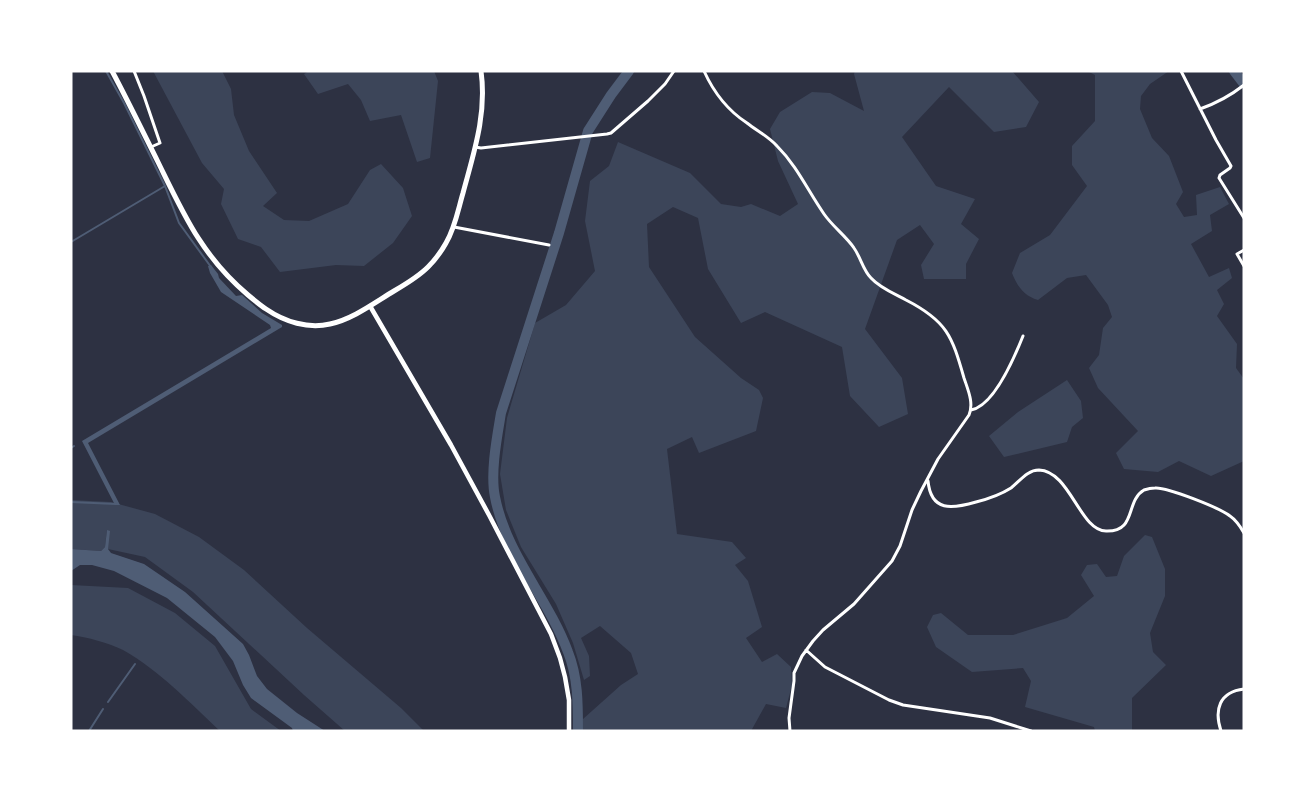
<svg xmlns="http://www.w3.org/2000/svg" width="1315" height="802" viewBox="0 0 1315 802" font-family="'Fira Sans',sans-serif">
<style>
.green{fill:#3c4559}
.water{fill:#4f5d75}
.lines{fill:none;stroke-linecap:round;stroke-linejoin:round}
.stream{stroke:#4f5d75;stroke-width:2}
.river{stroke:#4f5d75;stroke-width:10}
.minor{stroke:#fff;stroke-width:3}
.tertiary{stroke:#fff;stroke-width:4.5}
.secondary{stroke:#fff;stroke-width:5}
</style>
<rect width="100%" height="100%" fill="#2d3142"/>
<path class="green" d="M153,71H222L231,89L234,115L249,151L277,193L263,206L284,220L309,221L348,204L370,170L381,164L403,188L412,216L393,243L364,266L336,265L280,272L261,247L238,239L221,204L224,189L202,163Z
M309,71H434L438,81L430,158L417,162L401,115L370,121L361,100L348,84L318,94L304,74Z
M855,71H1012L1039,102L1026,127L994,132L949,87L902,137L936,186L975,199L961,224L979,239L966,264V279H924L921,265L934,244L920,225L897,240L865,329L902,378L908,414L879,427L850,396L842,347L765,312L741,323L708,269L698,218L673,207L647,224L649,267L695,337L741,378L759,390L763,398L756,431L699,453L692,437L667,449L677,534L732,542L746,558L735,565L748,581L762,627L746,638L762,662L777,654L791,667L792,685L786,708L766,704L751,731H583V719L621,685L638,674L631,653L600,626L581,638L589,656L590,676L584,680L573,643L556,604L521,547L506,510L500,474L507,418L535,323L566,305L595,271L585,221L590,181L609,166L618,142L690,173L721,204L741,207L751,204L780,216L798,204L778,161L770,129L780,112L812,92L830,93L864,111L854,74Z
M1087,71H1169L1150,84L1141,96L1140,109L1152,138L1169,156L1183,192L1176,204L1184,217L1197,215L1196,195L1220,187L1229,204L1210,215L1212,231L1191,244L1209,277L1229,268L1232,278L1217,290L1224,304L1217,316L1237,344L1236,368L1244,379V461L1211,476L1179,461L1158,472L1124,469L1116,453L1138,431L1098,388L1089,368L1099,355L1103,328L1112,317L1108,305L1086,275L1067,278L1038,300C1024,296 1017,286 1012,273L1020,253L1050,235L1087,186L1072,165V146L1095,121V75Z
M1067,380L1081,401L1083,418L1072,427L1067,442L1004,457L989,436L1018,412Z
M71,500L111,502L155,514L199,537L244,570L307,628L401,708L424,731H345L304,695L193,592L145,557L108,549L107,530L105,547L101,551L71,549Z
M1145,535L1152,537L1165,569V596L1150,633L1153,652L1166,665L1132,698V731H1095L1094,727L1025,707L1031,681L1023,668L972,672L936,647L927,627L933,615L941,613L968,635H1013L1067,618L1094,596L1081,575L1087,565L1097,564L1106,577L1117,576L1124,556Z
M71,585L128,588L175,613L215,646L251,709L281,731H220C189,702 160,671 123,650C109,643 87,637 71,635Z"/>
<path class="water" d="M211,265L218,274L219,278L236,296L242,295L262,313L282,325V327L88,443L120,505H115L82,441L271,328L270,325L221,292L210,273L208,266Z
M107,530L110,531L108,549L111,553L144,564L185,592L243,644L249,655L257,676L267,689L297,713L325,731H293L292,728L251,698L243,685L233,661L215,637L167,598L114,571L92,565H80L71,571V549L101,551L105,547Z"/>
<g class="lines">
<path class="stream" d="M106,71L124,103L165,186L179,223L211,267
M71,242L165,186
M71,448L74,446
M71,502L116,504
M108,702L135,664
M89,731L103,709"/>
<path class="river" d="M1234,71L1244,84
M578,731C578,704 578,677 568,652C548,598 506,554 495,497C490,473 497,437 501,413L559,233L588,131L611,95L629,71"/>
<path class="minor" d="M134,71L144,96L160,143L151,147
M704,71C714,93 727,110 747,123C757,131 768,136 777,146C797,166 808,191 824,214C833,227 846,236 854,248C861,258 863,270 871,278C880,288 895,294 906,300C947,321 952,336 964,378C968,390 974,403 969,415L938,459L921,491L912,510L900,546L892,561L854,604L823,630L813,641L802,656L794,673V681L789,718L790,731
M1181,71L1216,140L1231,166L1230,168L1220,175L1219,178L1244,218
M1200,109C1217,103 1230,96 1244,85
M475,147L481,148L607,134L611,133L648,101L665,84L674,71
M454,227L549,245
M1244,250L1237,254L1244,266
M971,410C994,406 1015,356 1023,336
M928,481C931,512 952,509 976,502C988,499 1000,495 1011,488C1020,481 1027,470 1039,470C1070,471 1080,531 1106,531C1137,532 1125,501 1144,490C1147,489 1152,488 1155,488C1167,487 1220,508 1230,516C1236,520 1240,526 1244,533
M806,650L825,667L889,700L903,705L990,718L1031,731
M1221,731C1214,710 1219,692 1244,689"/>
<path class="tertiary" d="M370,306L451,445L489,515L551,634L560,658L565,677L569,700V731"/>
<path class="secondary" d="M112,71C128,101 143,132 158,162C184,215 202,256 248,295C254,300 260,305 266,309C285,322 308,329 330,324C353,319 374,303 394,291C406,284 418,277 428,267C435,260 441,252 446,243C455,228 458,210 463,193C474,152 487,114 481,71"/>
</g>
<rect width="1315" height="802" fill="none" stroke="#ffffff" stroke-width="145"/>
</svg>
